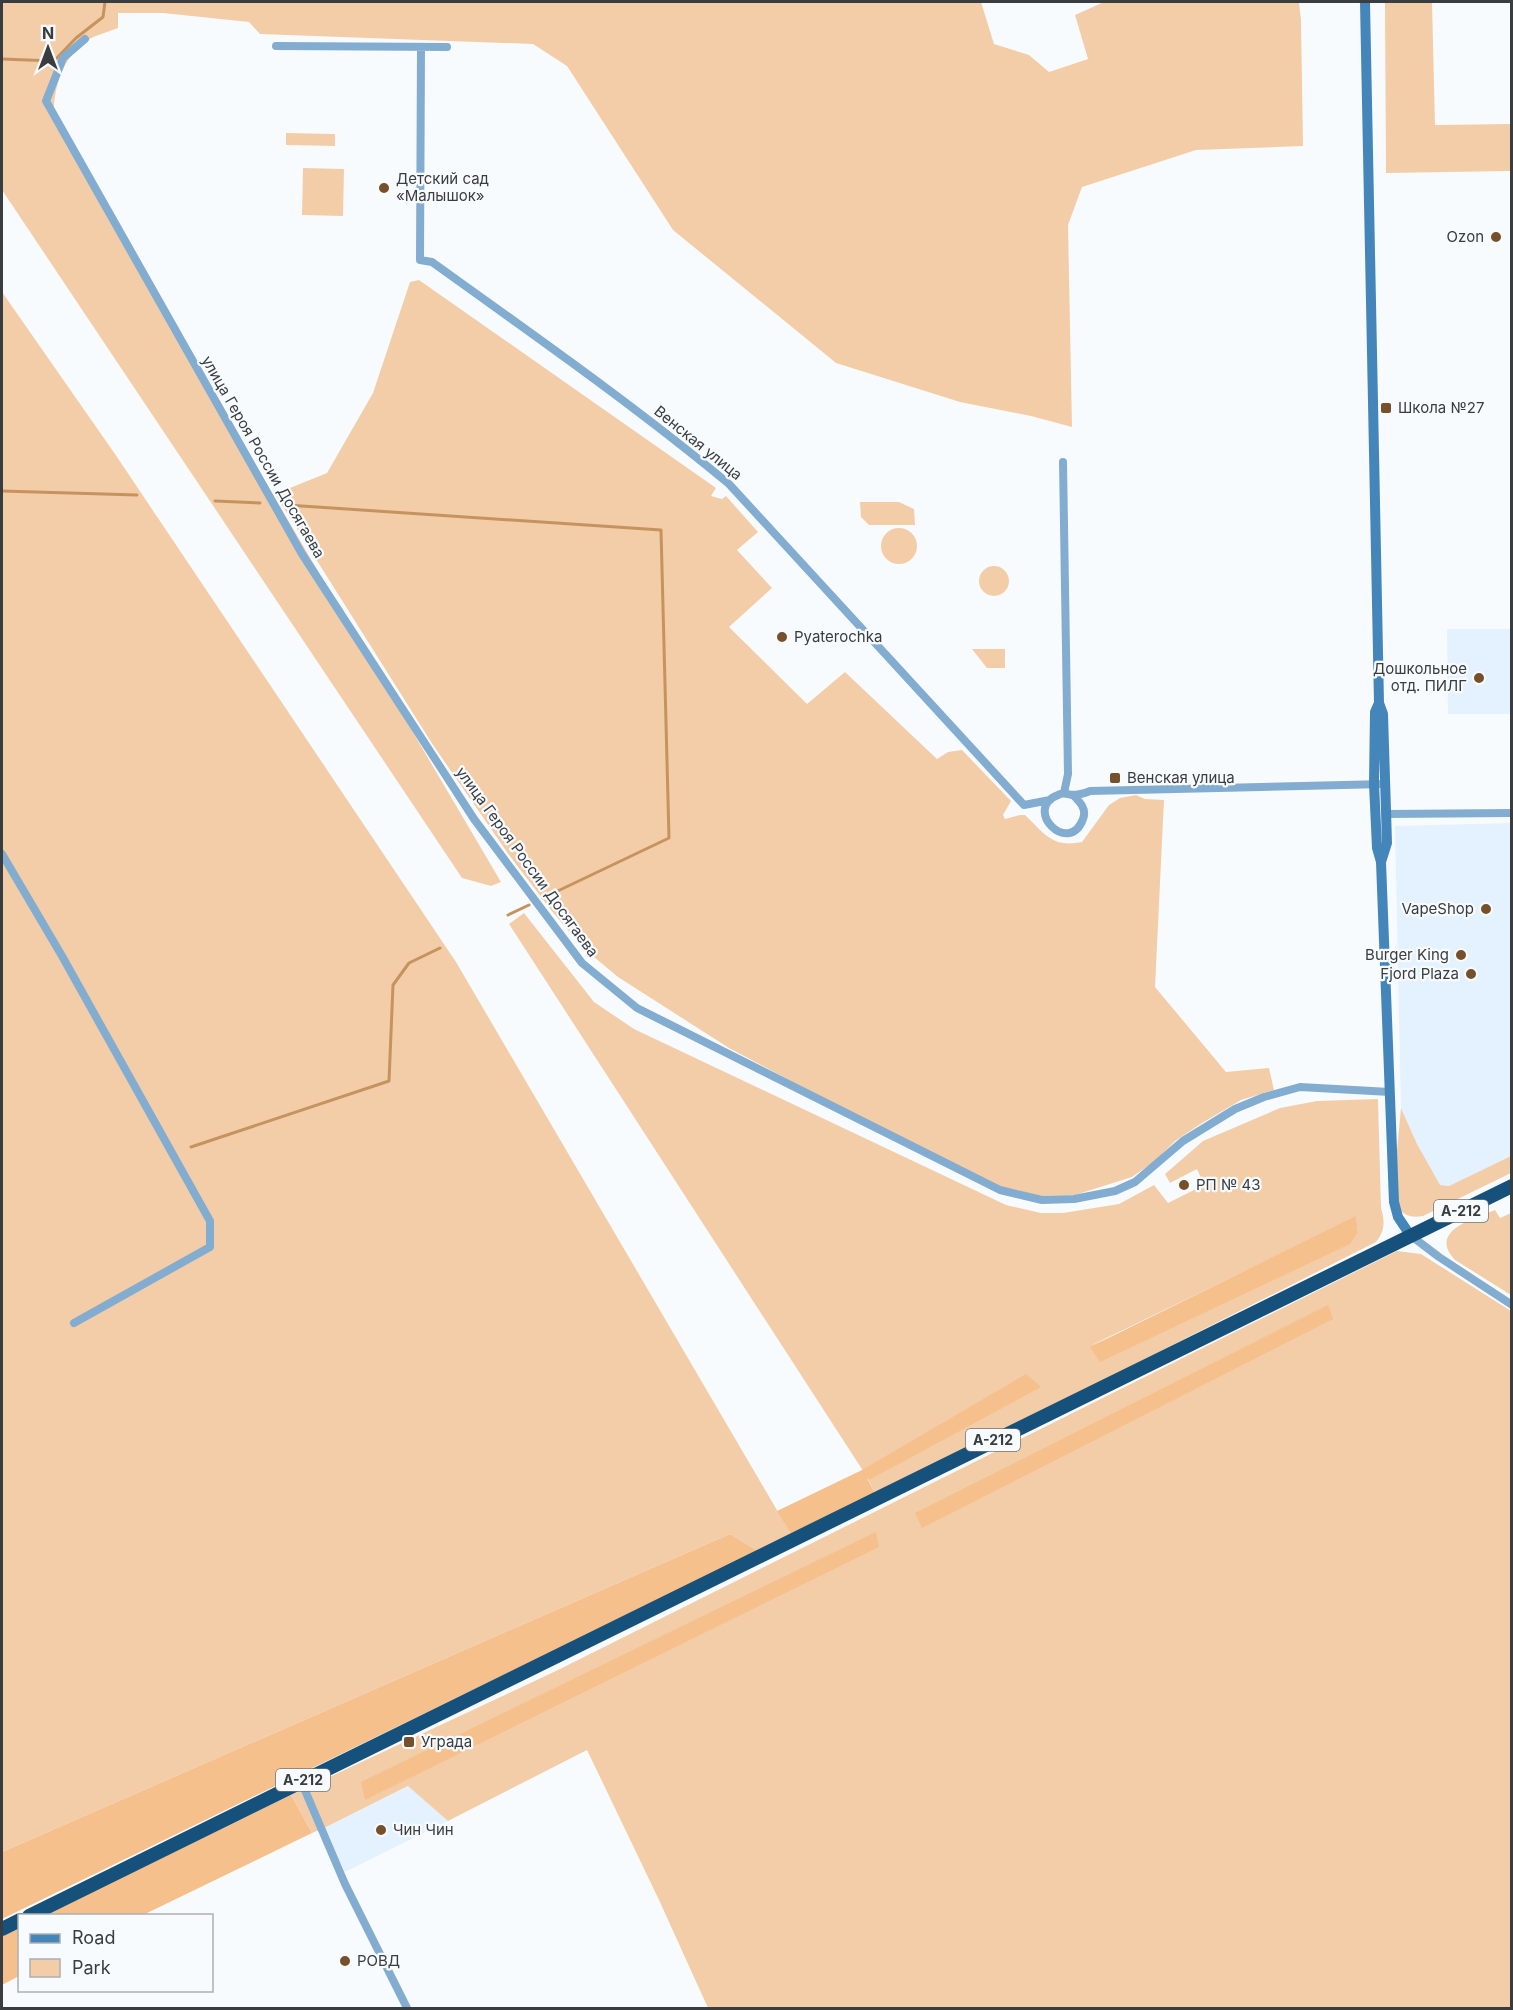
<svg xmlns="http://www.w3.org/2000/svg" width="1513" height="2010" viewBox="0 0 1513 2010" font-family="Inter,sans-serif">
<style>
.built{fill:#e3f2fe}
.green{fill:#f3cda7;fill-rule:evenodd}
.forest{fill:#f5c08b}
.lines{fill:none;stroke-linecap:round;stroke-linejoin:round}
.stream{stroke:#c6935f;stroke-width:3}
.street{stroke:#83add0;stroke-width:8}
.secondary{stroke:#4586ba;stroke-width:10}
.highway{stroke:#15517a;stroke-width:14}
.poi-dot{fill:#75502a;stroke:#f8fbfe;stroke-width:2}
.labels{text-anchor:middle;stroke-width:4.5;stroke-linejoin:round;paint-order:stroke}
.shield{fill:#f8fbfe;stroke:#737679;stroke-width:1.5}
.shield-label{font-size:14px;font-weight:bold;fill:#3a3d40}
.poi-label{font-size:15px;fill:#3a3d40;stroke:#f8fbfe;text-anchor:start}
.street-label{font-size:15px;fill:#3a3d40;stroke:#f8fbfe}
</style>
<rect width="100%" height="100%" fill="#f8fbfe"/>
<path class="built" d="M1447,629H1511V714H1448Z
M1511,823V1156L1449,1186L1439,1185L1417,1144L1401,1108L1395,826Z
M409,1786L448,1821L345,1872L324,1828Z"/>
<path class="green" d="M2,2H981L994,44L1029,55L1049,72L1088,59L1075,15L1104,2H1299L1301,20L1303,146L1196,150L1082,187L1068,225L1072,427L1031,416L960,402L836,363L673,230L567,66L533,44L260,34L249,22L163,13H118V28C108,32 92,36 83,43C64,60 56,81 54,106L46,109L501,882L491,886L462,878L2,190Z
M1385,2H1432L1435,125L1511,124V171L1386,173Z
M286,133L335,134V146L286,145Z
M303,168L344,169L343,216L302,215Z
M419,280L716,488L711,496L722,499L726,496L758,532L737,550L772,588L729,627L807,704L845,672L937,759L948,752L962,750L1011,801L1003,815L1005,819L1020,815H1025C1045,834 1052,848 1082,842L1109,805L1120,798L1136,795L1145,799L1164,800L1155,987L1226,1072L1269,1068L1274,1090L1241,1100L1202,1123L1175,1141L1155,1161L1132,1177L1075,1195L1042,1196L1001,1187L855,1115L729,1048L618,977L582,947L551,910L509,855L433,745L275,494L327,473L373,393L410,282Z
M2,292L115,454L456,962L791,1534L758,1551L730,1534L2,1852Z
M860,502H899L914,509L915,525H869L861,517Z
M881 546a18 18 0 1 1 36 0a18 18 0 1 1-36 0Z
M979 581a15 15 0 1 1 30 0a15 15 0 1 1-30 0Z
M972,649H1005V668H987Z
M524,913L594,1002L634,1029L1006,1205L1041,1213H1063L1119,1204L1154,1185L1168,1203L1204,1185L1197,1169L1170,1183L1165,1174L1203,1141L1280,1108L1317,1101L1378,1099L1381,1208C1385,1221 1385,1231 1376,1242L876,1495L867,1477L509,924ZM1356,1217L1358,1232L1090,1346Z
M1401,1108L1417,1144L1440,1185L1449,1186L1511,1156V1173L1423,1216C1411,1218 1406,1216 1398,1208L1396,1161Z
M1495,1210L1500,1218L1511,1213V1295L1455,1260C1427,1231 1475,1218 1495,1210Z
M1397,1251L1421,1254L1511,1311V2008H708L659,1900L587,1750L448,1821L408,1786L324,1828L312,1833L291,1795L558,1670Z"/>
<path class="forest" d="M1356,1216L1358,1232L1350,1244L1100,1362L1090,1347Z
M1328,1305L1333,1319L922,1528L915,1513Z
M1026,1374L1041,1387L869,1480L867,1478L876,1495L791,1534L777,1511L862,1470Z
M876,1532L879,1547L365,1800L361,1782Z
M730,1534L758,1551L2,1919V1852Z
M291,1795L312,1833L143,1915L43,1916Z
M19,1927V1976L2,1985V1936Z"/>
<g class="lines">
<path class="stream" d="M2,59L54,61L76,38L103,17L105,2
M2,491L137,495
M215,501L260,503
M287,505L661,530L669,838L543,898
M508,915L529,905
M191,1147L389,1081L393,985L409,963L440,948"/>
<path class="street" d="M85,39L63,58L46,101L302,554L474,819L582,963L637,1008L1000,1190L1042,1200L1074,1199L1115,1191L1135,1182L1183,1141L1235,1109L1264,1097L1300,1087L1390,1092
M276,46L447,47
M421,47L420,260L432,262C532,334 634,405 729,484L1024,805L1050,800
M1063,462L1068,774L1064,793
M1073,795C1080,802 1087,809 1083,819C1069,857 1022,809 1058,795C1063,792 1066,794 1072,795C1078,795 1085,793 1090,791L1385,784
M1386,814L1512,813
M2,854L62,956L210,1221V1247L74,1323
M1410,1235L1439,1257L1512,1305
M301,1781L345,1884L407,2008"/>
<path class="secondary" d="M1365,2L1379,703L1383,714L1387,843L1381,862
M1379,703L1375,712L1374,784L1377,848L1381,862L1394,1202L1398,1217L1410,1235"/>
<path class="highway" d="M29,1916L1512,1186
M2,1929L20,1920"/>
</g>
<g class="poi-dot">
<circle cx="384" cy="188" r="6"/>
<circle cx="1496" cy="237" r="6"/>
<rect x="1380" y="402" width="12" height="12" rx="3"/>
<circle cx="782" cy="637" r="6"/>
<circle cx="1479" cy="678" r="6"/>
<rect x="1109" y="772" width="12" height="12" rx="3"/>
<circle cx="1486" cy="909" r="6"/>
<circle cx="1461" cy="955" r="6"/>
<circle cx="1471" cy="974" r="6"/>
<circle cx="1184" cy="1185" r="6"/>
<rect x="403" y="1736" width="12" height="12" rx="3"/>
<circle cx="381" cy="1830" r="6"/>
<circle cx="345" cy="1961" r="6"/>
</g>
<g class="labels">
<g class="shield">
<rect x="1434" y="1200" width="54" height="22" rx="4.5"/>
<rect x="966" y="1429" width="54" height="22" rx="4.5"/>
<rect x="276" y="1769" width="54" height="22" rx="4.5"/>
</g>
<g class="shield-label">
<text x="1461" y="1216">А-212</text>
<text x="993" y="1445">А-212</text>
<text x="303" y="1785">А-212</text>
</g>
<g class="poi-label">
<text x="396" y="184">Детский сад<tspan x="396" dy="17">«Малышок»</tspan></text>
<text x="1484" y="242" text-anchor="end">Ozon</text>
<text x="1398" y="413">Школа №27</text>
<text x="794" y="642">Pyaterochka</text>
<text x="1467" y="674" text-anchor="end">Дошкольное<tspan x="1467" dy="17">отд. ПИЛГ</tspan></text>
<text x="1127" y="783">Венская улица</text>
<text x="1474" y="914" text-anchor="end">VapeShop</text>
<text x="1449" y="960" text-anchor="end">Burger King</text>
<text x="1459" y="979" text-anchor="end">Fjord Plaza</text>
<text x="1196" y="1190">РП № 43</text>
<text x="421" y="1747">Уграда</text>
<text x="393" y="1835">Чин Чин</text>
<text x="357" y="1966">РОВД</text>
</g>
<g class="street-label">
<text transform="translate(698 443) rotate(39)" y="5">Венская улица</text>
<text transform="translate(263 457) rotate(60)" y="5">улица Героя России Досягаева</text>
<text transform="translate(527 862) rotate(54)" y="5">улица Героя России Досягаева</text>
</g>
</g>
<rect width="1513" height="2010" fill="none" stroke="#3a3d40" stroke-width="6"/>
<rect x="18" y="1914" width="195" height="78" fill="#f8fbfe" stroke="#acafb2" stroke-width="1.5"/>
<rect x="30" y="1934" width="30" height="9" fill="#4586ba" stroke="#acafb2" stroke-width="1.5"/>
<text x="72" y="1944" font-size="18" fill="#3a3d40">Road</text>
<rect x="30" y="1959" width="30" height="18" fill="#f3cda7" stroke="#acafb2" stroke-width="1.5"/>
<text x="72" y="1974" font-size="18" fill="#3a3d40">Park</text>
<g transform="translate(48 48)" stroke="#f8fbfe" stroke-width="4.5" paint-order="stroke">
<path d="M0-4.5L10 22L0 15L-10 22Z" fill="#3a3d40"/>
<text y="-9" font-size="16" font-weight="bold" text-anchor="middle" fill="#3a3d40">N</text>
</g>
</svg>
